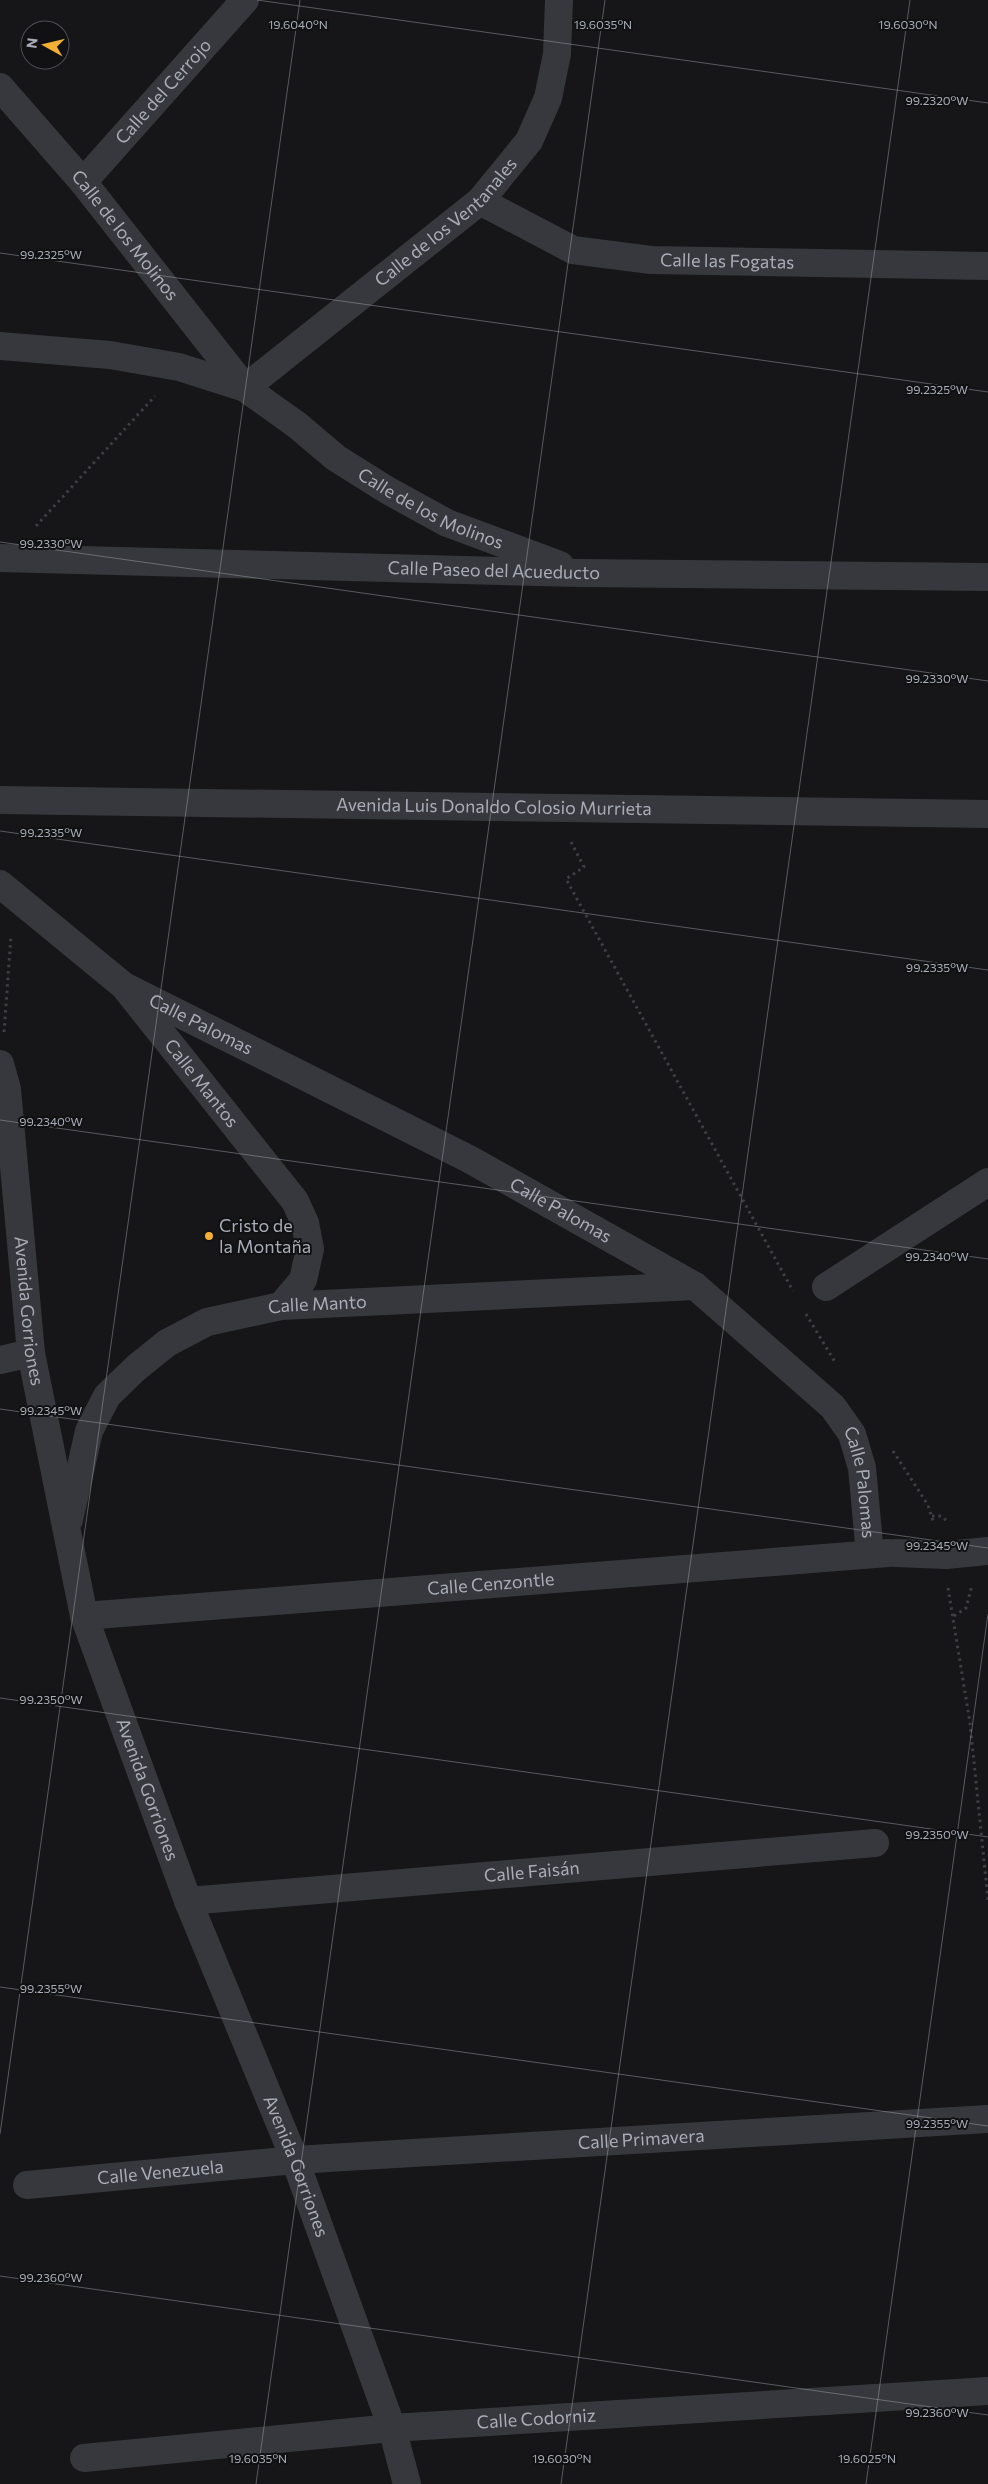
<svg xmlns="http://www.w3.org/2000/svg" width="988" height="2484" viewBox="0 0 988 2484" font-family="Commissioner,sans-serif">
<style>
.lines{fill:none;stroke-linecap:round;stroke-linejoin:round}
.path{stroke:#3d3f44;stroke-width:3;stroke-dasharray:2.5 4;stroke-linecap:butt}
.minor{stroke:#37383d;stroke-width:28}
.minor-bridge{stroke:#37383d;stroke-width:28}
.ticks{fill:none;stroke:#a8adb8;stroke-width:1;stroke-opacity:0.45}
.poi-dot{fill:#f2b134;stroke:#111113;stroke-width:2}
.labels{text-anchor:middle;stroke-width:4;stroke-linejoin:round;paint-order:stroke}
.street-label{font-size:18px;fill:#a8adb8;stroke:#111113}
.poi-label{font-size:18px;fill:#a8adb8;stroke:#111113;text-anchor:start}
.ticks-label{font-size:12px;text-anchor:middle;fill:#a8adb8;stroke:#111113;stroke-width:4;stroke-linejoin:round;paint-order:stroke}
</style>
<rect width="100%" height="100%" fill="#161618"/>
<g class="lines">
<path class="path" d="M36,526L155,396
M571,842L584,867L566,879L793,1291
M4,1032L11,936
M806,1314L835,1362
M893,1451L928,1505L933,1521
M932,1516H941L947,1521
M948,1588L970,1723L988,1900
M954,1616L966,1608L972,1585"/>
<g class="minor">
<path id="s1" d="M0,87L83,182L245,388L297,425L336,458L387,490L447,523L560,565"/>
<path id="s2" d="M83,182L245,0"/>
<path id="s3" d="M480,201L573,250L651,260L988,266"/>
<path d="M0,346L110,355L179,367L245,388"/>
<path id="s4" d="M245,388L480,201L529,141L548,98L557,54L559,0"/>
<path id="s5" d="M0,558L580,573L988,577"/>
<path id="s6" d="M0,800L988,814"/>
<path id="s7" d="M0,884L124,986L295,1201L305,1223L310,1249L303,1280L281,1306"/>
<path id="s8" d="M124,986L469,1159L695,1286L833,1407L852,1434L862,1468L870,1554"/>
<path id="s9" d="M0,1064L7,1089L31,1353L84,1616L188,1901L295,2160L392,2428L407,2484"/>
<path d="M826,1287L988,1182"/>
<path d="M0,1360L31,1353"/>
<path id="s10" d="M69,1520L89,1431L107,1396L136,1368L167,1343L207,1322L281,1306L695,1286"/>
<path d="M946,1555L988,1551"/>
<path id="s11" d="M84,1616L888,1553"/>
<path id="s12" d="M188,1901L875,1843"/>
<path id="s13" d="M27,2185L295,2160L988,2119"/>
<path id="s14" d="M84,2458L392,2428L988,2391"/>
</g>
<path class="minor-bridge" d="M896,1553L946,1555"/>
</g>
<path class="ticks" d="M257,0L988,103M0,253L988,392M0,542L988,681M0,831L988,970M0,1120L988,1259M0,1409L988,1548M0,1698L988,1837M0,1987L988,2126M0,2134L300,0M0,2276L988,2415M256,2484L605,0M561,2484L910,0M866,2484L988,1614"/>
<circle class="poi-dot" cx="209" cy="1236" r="5"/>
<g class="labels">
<g class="street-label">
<text dy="6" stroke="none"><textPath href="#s2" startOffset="121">Calle del Cerrojo</textPath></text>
<text dy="6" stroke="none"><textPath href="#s4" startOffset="261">Calle de los Ventanales</textPath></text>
<text dy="6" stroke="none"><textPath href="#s1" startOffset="194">Calle de los Molinos</textPath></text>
<text dy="6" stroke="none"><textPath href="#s3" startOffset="260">Calle las Fogatas</textPath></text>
<text dy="6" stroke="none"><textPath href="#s1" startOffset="611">Calle de los Molinos</textPath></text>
<text dy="6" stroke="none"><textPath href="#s5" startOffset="494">Calle Paseo del Acueducto</textPath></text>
<text dy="6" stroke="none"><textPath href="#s6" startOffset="494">Avenida Luis Donaldo Colosio Murrieta</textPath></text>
<text dy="6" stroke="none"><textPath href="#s8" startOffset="86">Calle Palomas</textPath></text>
<text dy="6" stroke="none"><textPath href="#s7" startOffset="285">Calle Mantos</textPath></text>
<text dy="6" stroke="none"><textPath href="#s8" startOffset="491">Calle Palomas</textPath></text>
<text dy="6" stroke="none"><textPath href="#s10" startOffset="368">Calle Manto</textPath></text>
<text dy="6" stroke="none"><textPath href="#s9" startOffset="249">Avenida Gorriones</textPath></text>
<text dy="6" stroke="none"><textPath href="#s8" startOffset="911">Calle Palomas</textPath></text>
<text dy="6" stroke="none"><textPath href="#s11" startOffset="408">Calle Cenzontle</textPath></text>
<text dy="6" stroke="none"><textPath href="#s9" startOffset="744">Avenida Gorriones</textPath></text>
<text dy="6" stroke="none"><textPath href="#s12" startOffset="345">Calle Faisán</textPath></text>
<text dy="6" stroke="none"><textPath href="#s13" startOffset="616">Calle Primavera</textPath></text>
<text dy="6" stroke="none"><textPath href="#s9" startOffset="1149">Avenida Gorriones</textPath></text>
<text dy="6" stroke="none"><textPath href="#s13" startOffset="134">Calle Venezuela</textPath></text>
<text dy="6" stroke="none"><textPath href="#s14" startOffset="454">Calle Codorniz</textPath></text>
</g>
<g class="poi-label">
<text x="219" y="1232">Cristo de<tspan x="219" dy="21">la Montaña</tspan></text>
</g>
</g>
<g class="ticks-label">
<text x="298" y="29">19.6040°N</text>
<text x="603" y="29">19.6035°N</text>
<text x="908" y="29">19.6030°N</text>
<text x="937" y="105">99.2320°W</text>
<text x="51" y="259">99.2325°W</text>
<text x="937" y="394">99.2325°W</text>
<text x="51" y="548">99.2330°W</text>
<text x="937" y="683">99.2330°W</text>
<text x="51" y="837">99.2335°W</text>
<text x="937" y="972">99.2335°W</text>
<text x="51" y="1126">99.2340°W</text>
<text x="937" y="1261">99.2340°W</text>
<text x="51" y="1415">99.2345°W</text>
<text x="937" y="1550">99.2345°W</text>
<text x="51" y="1704">99.2350°W</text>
<text x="937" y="1839">99.2350°W</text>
<text x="51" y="1993">99.2355°W</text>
<text x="937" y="2128">99.2355°W</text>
<text x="51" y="2282">99.2360°W</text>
<text x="937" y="2417">99.2360°W</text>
<text x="258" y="2463">19.6035°N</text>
<text x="562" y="2463">19.6030°N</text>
<text x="867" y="2463">19.6025°N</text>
</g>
<g transform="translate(45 45) rotate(278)"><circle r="24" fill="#111113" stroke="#4d4f55"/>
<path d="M0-4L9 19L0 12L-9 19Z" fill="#f2b134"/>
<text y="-8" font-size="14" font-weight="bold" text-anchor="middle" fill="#a8adb8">N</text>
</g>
</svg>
